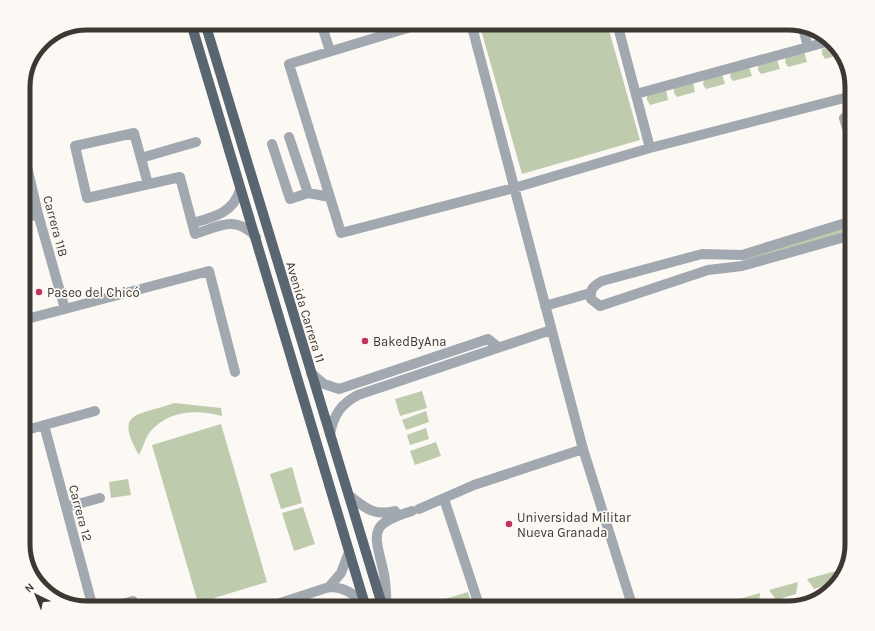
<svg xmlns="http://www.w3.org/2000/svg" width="875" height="631" viewBox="0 0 875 631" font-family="Karla,sans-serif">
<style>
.green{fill:#becbad}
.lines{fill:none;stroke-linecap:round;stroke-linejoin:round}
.minor{stroke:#a1a8af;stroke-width:10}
.major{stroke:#596571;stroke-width:10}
.poi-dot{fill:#c1325c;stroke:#fcf9f5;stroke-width:1.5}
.labels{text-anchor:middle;stroke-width:3.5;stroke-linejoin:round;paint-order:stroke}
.street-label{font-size:13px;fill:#3f3832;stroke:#fcf9f5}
.poi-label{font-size:13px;fill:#3f3832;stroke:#fcf9f5;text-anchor:start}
.rim{fill:none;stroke:#3f3832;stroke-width:5}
</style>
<rect width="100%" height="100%" fill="#fcf9f5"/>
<path class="green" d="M479,23H607L640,140L522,174Z
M835,46L842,54L825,59L822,54V49Z
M804,52L807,62L788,67L785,62L786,57Z
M777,60L780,69L761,74L758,70V65Z
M749,67L752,76L733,81L730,77L731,72Z
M722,74L725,84L706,89L703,85L704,80Z
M693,83L695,92L677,97L674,93V88Z
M666,90L668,100L650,105L647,100V95Z
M849,224L852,232L743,264L742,257Z
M422,391L427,408L400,416L395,399Z
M174,403L221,408L222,416C197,409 168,410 150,432C145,438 143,448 139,455C113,410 139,416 174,403Z
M426,411L429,422L406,430L402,420Z
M221,424L267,582L198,603L152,445Z
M426,428L429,439L410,445L407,435Z
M436,442L441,456L415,465L410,451Z
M292,467L302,503L281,509L270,474Z
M128,479L131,495L111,498L109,482Z
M303,507L315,544L294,551L282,513Z
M836,571L834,583L814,589L807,579Z
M798,582L796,594L776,600L769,590Z
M468,592L473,608H448L445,599Z
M760,593L759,605L749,608H737L732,601Z"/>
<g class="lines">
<path class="minor" d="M321,23L330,51
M424,23L289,64L341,233L514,188L650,148L852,96
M471,23L583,449L633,608
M617,23L650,148
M803,28L808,47
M636,94L830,41
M844,118L852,144
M289,137L308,193L330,197
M272,144L290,199L308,193
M23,149L38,214L65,309
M141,158L196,142
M148,184L134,133L75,146L87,198L180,177L195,234C220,226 235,215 256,237
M23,218L38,214
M852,221L742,255L702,254L602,281C593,286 590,289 591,299L600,306L708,270L742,266L852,235
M193,223C214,217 233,213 240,190
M545,306L590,293
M23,320L209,271L235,372
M311,373L324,384L339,389L488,339L498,347
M44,425L93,608
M23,431L95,411
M330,434C334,414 341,404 358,395L551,330
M351,497C366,509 375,516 395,511
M444,499L480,608
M66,507L100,498
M419,509L474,485L583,449
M329,587L341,573L349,552
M107,608L133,601
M265,608L329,587C345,587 354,594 365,605
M387,608C386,597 386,585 384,574C375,533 366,525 412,511"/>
<path class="major" d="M191,23L366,608
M205,23L383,608"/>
</g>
<g class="poi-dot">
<circle cx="39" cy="292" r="4"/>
<circle cx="365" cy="341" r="4"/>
<circle cx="509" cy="524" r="4"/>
</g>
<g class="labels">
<g class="street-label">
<text transform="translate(56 226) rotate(75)" y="5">Carrera 11B</text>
<text transform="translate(306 312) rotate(73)" y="5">Avenida Carrera 11</text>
<text transform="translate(81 513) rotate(75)" y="5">Carrera 12</text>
</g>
<g class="poi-label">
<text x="47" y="297">Paseo del Chicó</text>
<text x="373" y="346">BakedByAna</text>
<text x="517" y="522">Universidad Militar<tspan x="517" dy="15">Nueva Granada</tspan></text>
</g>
</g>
<path d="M0 0H875V631H0ZM87 30H788A57 57 0 0 1 845 87V544A57 57 0 0 1 788 601H87A57 57 0 0 1 30 544V87A57 57 0 0 1 87 30Z" fill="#fcf9f5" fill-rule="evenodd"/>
<path class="rim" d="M87 30H788A57 57 0 0 1 845 87V544A57 57 0 0 1 788 601H87A57 57 0 0 1 30 544V87A57 57 0 0 1 87 30Z"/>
<g transform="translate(36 595) rotate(317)" stroke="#fcf9f5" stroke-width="3" paint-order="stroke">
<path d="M0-3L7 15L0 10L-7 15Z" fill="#3f3832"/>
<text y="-6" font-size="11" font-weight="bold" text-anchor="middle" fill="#3f3832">N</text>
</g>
</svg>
